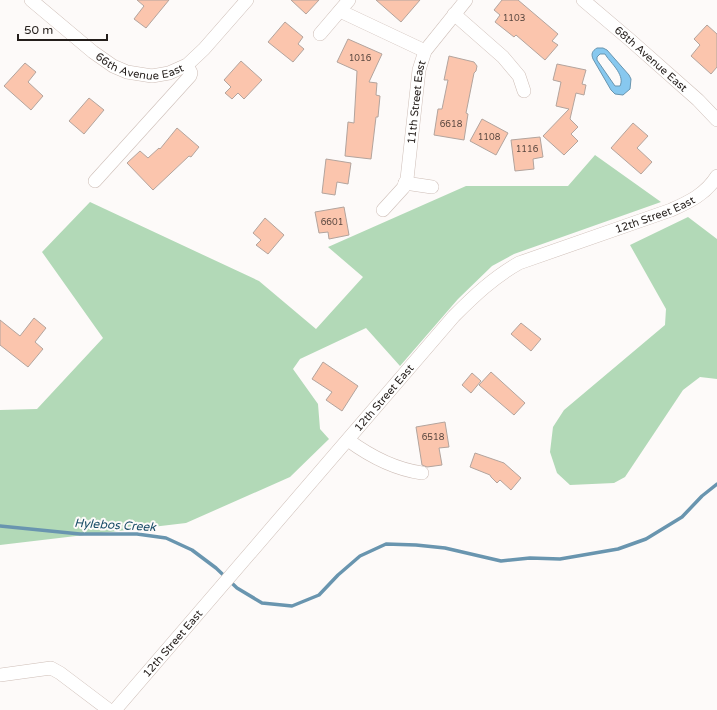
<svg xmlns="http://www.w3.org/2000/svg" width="717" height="710" viewBox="0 0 717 710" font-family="'Varela Round',sans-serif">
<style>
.green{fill:#b2d9b7}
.water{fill:#87c8ef;stroke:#6995af;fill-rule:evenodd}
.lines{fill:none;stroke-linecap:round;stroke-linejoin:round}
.stream{stroke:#6995af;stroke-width:3.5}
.building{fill:#fbc5ad;stroke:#b3a49d}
.minor-casing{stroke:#cebeb7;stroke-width:14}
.minor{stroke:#fff;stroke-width:13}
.labels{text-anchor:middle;stroke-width:4;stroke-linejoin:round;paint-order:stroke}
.number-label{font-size:9px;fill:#5a4840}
.street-label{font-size:11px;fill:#241e1b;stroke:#fdfaf9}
.water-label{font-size:12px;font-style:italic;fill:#1a4d68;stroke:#fdfaf9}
</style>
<rect width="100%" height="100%" fill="#fdfaf9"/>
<path class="green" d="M595,155L661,202L514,254L492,266L458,299L400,366L366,328L300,359L293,369L318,404L320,429L329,439L290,477L186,523L0,545V410L37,409L103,338L42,252L90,202L259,281L316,329L363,277L328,247L466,186H568Z
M688,217L717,239V379L700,377L683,390L625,477L614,483L570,485L557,473L550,452L553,427L564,410L665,325L666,309L630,245Z"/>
<path class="water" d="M597,48H603L607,50L629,75L631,79L630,89L623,95L615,94L611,90L593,59C591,54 592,51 597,48ZM600,54H605L607,57C613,65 625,76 620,86H615L597,60V57Z"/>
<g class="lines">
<path class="stream" d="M0,526L80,534H137L166,538L192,550L216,568L237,588L262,603L292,606L319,595L338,575L360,556L386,544L416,545L445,548L501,561L530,558L560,559L618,549L646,539L682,517L702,496L717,484"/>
</g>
<path class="building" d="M137,0H169L146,28L134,19L144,6Z
M291,0H319L306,14Z
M376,0H420L401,22Z
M502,0H518L558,34L552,41L558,45L545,60L516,35L514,37L495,22L500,15L494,10Z
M285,22L303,37L298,44L304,49L293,62L268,42Z
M707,25L717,34V67L711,74L691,56L700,45L694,39Z
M348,39L382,54L369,82L377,83L376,95L380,96L378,117H376L371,159L345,156L348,122L354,123L357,71L337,62Z
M449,56L474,62L477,66L476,71L474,73L466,113L468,114L464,140L434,135L438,109H442L448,80H444Z
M241,61L262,80L244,99L238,93L232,99L225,93L231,87L224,80Z
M25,63L36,72L28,82L43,96L31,110L4,86Z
M557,64L586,70L582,84L586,85L584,95L576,93L570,119L578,127L571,134L578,141L564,155L543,136L569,109L556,106L561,82L553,80Z
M89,98L104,110L84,134L69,121Z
M482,119L508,133L496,155L470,141Z
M633,123L648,136L637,148L652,162L641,174L611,148Z
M177,128L199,147L191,157L189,156L153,190L127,163L140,151L148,158L159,148L160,149Z
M540,137L543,157L533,159L534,169L515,171L511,140Z
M326,159L351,163L348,184L337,182L335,195L322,193Z
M344,207L349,235L329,239L328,232L319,233L315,212Z
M265,218L284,235L268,254L256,245L261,240L253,233Z
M34,318L46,328L35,342L43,349L28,367L0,345V320L20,336Z
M521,323L541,339L531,351L511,334Z
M323,362L358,386L342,411L326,400L332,392L312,379Z
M491,372L525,403L514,415L479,385Z
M472,373L481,381L471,393L462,385Z
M445,422L449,447L439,448L442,465L427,467L422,465L416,427Z
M475,453L504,463L521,478L511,490L500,480L497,483L491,477L490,475L470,467Z"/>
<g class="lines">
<defs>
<g id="minor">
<path id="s1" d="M31,0L93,52L113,66L127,72L152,76L169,73L187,65L204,49L247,0"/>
<path id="s2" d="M583,0L629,39L698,100L717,120"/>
<path d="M340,11L425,51"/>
<path d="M454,14L503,57L519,76L524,91"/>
<path d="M320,34L349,0"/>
<path d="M95,181L190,76L191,73L187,65"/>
<path d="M405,183L432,187"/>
<path id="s3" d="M383,210L403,188L407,179L419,70L425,51L466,0"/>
<path d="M348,440C371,457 394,469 422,473"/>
<path d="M0,675L51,668L60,673L109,710"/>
<path id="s4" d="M115,710L454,316C474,296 494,277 519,263L671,210C689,202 706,194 717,176"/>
</g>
</defs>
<use href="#minor" class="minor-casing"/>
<use href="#minor" class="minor"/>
</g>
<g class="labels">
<g class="number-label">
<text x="514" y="21">1103</text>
<text x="360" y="61">1016</text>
<text x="451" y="127">6618</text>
<text x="489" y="140">1108</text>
<text x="527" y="152">1116</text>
<text x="332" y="225">6601</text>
<text x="433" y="440">6518</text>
</g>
<g class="street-label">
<text dy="4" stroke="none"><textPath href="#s1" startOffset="132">66th Avenue East</textPath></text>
<text dy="4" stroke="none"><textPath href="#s2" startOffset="90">68th Avenue East</textPath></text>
<text dy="4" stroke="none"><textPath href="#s3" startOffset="117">11th Street East</textPath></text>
<text dy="4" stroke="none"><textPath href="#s4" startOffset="748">12th Street East</textPath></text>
<text dy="4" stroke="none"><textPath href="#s4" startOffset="412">12th Street East</textPath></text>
<text dy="4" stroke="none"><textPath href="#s4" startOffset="88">12th Street East</textPath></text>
</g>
<g class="water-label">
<text transform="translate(115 525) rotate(3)" y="4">Hylebos Creek</text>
</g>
</g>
<path d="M18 34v6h89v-6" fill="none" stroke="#241e1b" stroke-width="2"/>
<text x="24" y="34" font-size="12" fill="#241e1b" stroke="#fdfaf9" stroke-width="3" paint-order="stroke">50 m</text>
</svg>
